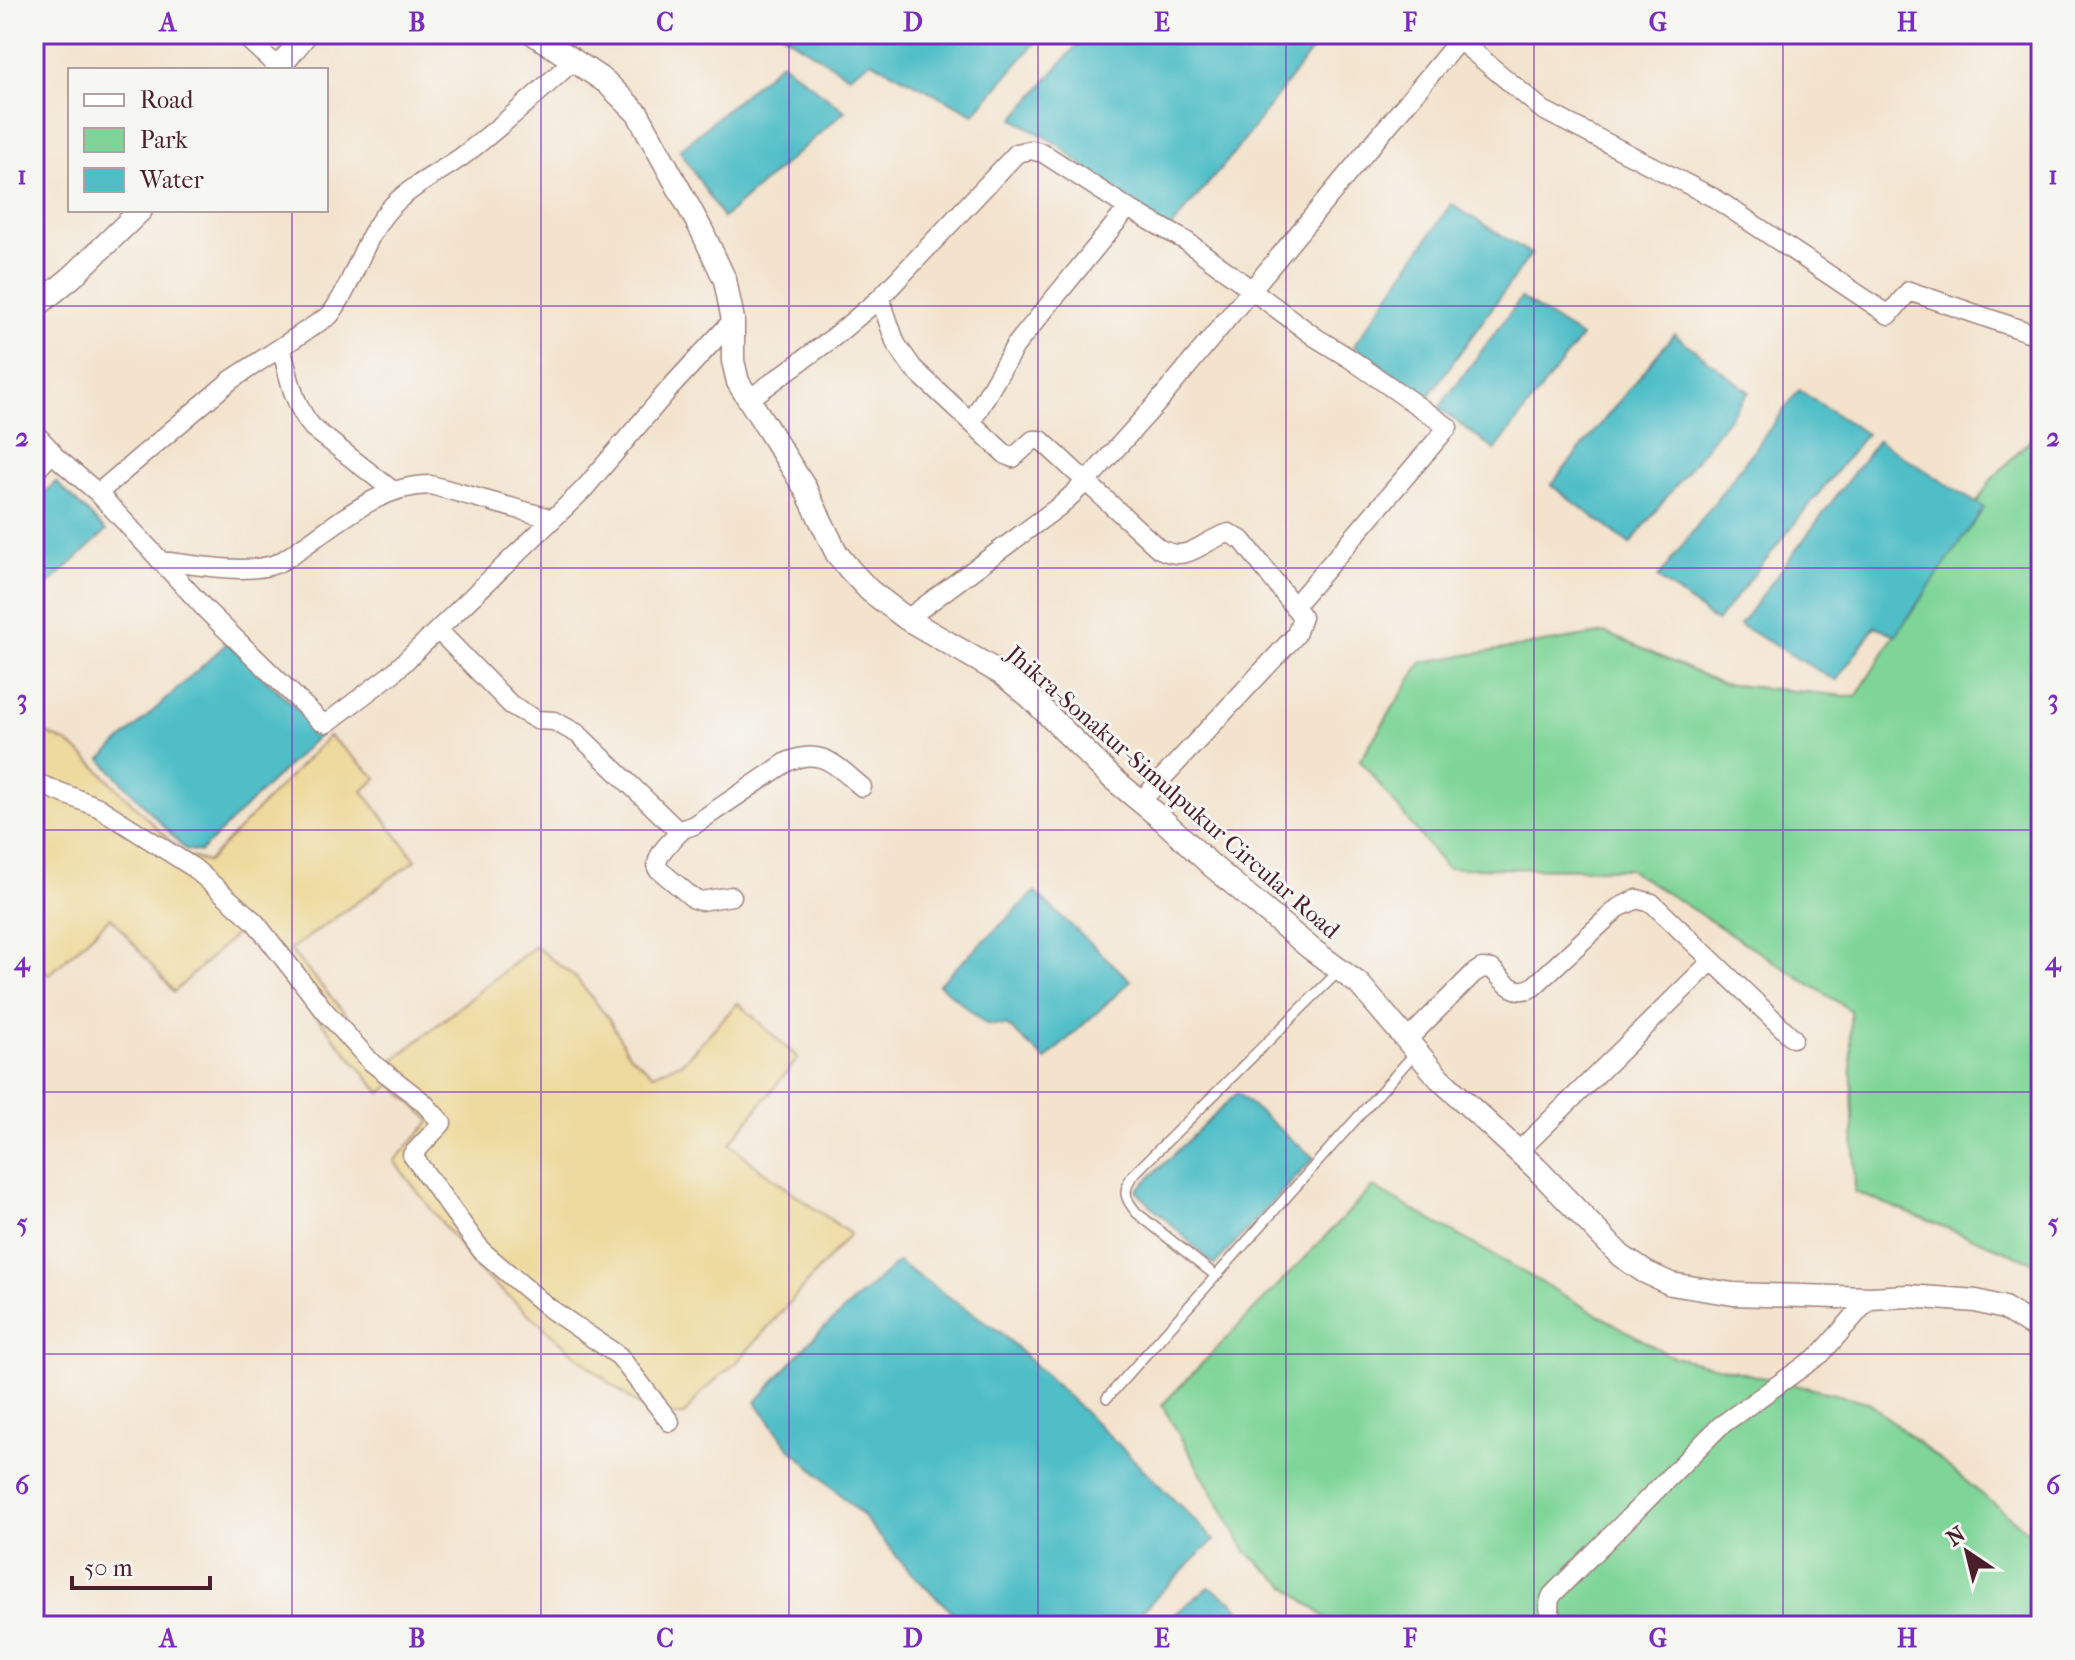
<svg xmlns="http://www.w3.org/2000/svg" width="2075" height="1660" viewBox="0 0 2075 1660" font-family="'IM FELL French Canon',serif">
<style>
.green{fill:#7fd598;stroke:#647a62;stroke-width:2}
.sand{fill:#eeda9e;stroke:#9c7c64;stroke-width:2}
.water{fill:#50bec7;stroke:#4d6e79;stroke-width:2}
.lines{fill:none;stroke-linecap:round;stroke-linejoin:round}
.service-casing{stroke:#9e817c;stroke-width:12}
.minor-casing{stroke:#9e817c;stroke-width:21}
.tertiary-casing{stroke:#9e817c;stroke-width:25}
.service{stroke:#fff;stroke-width:9}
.minor{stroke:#fff;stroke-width:18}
.tertiary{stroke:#fff;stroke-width:22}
.grid{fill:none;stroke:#7b2cbf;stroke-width:2;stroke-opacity:0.55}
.labels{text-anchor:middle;stroke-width:6;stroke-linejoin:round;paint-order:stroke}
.street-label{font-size:24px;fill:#4a1f2b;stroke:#f6f6f2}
.neatline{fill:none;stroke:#7b2cbf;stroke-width:3}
.grid-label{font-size:26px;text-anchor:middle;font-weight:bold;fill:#7b2cbf}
</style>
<rect width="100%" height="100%" fill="#f6f6f2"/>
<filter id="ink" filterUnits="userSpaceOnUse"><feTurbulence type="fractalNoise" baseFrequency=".0125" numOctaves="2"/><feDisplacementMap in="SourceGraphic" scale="16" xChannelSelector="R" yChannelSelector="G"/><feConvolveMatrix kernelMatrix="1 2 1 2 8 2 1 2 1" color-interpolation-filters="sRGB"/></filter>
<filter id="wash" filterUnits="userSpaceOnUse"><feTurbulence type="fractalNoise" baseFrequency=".006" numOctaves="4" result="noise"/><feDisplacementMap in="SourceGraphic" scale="32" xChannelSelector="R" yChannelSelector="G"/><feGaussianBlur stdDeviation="1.8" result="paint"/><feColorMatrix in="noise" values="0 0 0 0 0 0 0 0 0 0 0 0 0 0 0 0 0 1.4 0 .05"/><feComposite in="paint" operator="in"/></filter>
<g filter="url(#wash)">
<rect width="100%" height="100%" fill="#f3e3cd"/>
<path class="green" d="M2041,428V1265L1855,1192L1850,1010L1629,869L1446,868L1360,760L1422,662L1606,633L1723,684L1856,697L1990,481Z
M1373,1187L1671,1356L1868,1402L2041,1542V1626H1335L1247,1553L1162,1405Z"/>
<path class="sand" d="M34,727L68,743L92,763L184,855L207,862L329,736L377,778L363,791L416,860L290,950L389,1064L535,946L576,978L609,1019L629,1054L653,1074L683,1062L738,1003L798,1058L730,1143L756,1166L850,1234L738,1361L703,1391L684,1415L653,1416L597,1373L479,1271L394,1161L431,1121L392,1084L381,1093L242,928L174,992L111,917L49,975L34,960Z"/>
<path class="water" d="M783,34H1043L974,114L871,61L849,76Z
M1086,34H1324L1234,153L1168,231L1143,217L1059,145L1014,119Z
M781,62L845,111L723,218L680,150Z
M1451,204L1531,254L1427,398L1354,346Z
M1521,298L1581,337L1495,450L1439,408Z
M1674,334L1749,392L1630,544L1551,485Z
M1799,390L1866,434L1716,622L1658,578Z
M1878,440L1984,508L1896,635L1875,626L1836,681L1740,625Z
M56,482L106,531L34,598V503Z
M227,643L322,732L200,852L185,849L101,759Z
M1035,892L1131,981L1045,1060L1008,1026L986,1024L939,984Z
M1237,1093L1314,1158L1214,1265L1136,1191Z
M898,1262L1000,1332L1119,1445L1214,1540L1127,1626H967L911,1573L860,1513L788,1446L756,1402L811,1340Z
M1209,1587L1232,1601L1253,1626H1160Z"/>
</g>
<g filter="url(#ink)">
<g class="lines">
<defs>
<path id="service" d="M1216,1276L1137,1213C1125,1199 1122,1192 1132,1176L1340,970
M1107,1398L1416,1052"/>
<path id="minor" d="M242,34L279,68
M1447,34L1459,40L1543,110L1716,199L1889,315L1909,291L2031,333L2041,341
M880,298L896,344L913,368L1006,455L1013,458L1033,440H1041L1158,548C1189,565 1200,541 1229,533L1243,541L1302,617L1296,635L1141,801
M281,347C289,376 293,405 313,428L392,490
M748,400L834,337L880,298L1017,153L1031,150L1043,153L1128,208L1186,241L1315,337L1349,358L1448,427L1295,605
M972,421L1015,346L1128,208
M50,452L98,493L207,611L320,721L327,723L393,673L584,489L670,388L733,320
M98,493L231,380L330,315C356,281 363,234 394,204C414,184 441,172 464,155C503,125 539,92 575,59
M160,561C193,564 248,576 278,563C287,559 296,551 304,546C343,519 381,485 431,485L553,519
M907,619L1061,505L1087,481L1159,401L1459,40
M438,630L511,705L537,720L554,721L578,734L676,829H683L694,825L787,762C822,747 835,765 862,787
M34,782L98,807L194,868L255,922L324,1010L370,1061L423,1102L442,1123L412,1155L482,1251L549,1308L619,1356L670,1422
M683,829C673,840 656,852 657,868L694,899L701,901L732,896
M1406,1041L1474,973L1482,968L1492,969C1505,982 1514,997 1533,987L1618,908L1637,899L1652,903L1793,1038
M1518,1152L1712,961
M1557,1626C1550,1614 1546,1607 1552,1595L1720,1426L1821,1354L1870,1298"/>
<path id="tertiary" d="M534,34L606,82L638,114L702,231L725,280L733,320V361L738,382L805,488L837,554L851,571L870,591L907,619L1002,674L1029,696L1112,778L1163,820L1211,865L1310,948L1359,984L1440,1079L1537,1169L1621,1256L1645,1272L1671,1284L1733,1294L1870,1298L1908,1296L1976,1301L2004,1308L2041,1331
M277,70L306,34
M34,308L72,277L141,210
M34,435L50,452L34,470"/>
</defs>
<use href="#service" class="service-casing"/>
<use href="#minor" class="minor-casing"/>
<use href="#tertiary" class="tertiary-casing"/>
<use href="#service" class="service"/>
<use href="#minor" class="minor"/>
<use href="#tertiary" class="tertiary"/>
</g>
</g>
<path class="grid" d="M292,34V70M541,34V1626M789,34V1626M1038,34V1626M1286,34V1626M1534,34V1626M1783,34V1626M292,210V1626M34,306H2041M34,568H2041M34,830H2041M34,1092H2041M34,1354H2041"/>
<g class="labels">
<g class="street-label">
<text transform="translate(1173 792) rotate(41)" y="8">Jhikra-Sonakur-Simulpukur Circular Road</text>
</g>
</g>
<rect width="2075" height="1660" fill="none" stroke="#f6f6f2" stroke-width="88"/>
<rect x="68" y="68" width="260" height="144" fill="#f6f6f2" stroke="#b1a0a2" stroke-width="2"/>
<rect x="84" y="94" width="40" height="12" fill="#ffffff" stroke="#b1a0a2" stroke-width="2"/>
<text x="140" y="108" font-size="24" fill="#4a1f2b">Road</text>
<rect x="84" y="128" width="40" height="24" fill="#7fd598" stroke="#b1a0a2" stroke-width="2"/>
<text x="140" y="148" font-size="24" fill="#4a1f2b">Park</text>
<rect x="84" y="168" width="40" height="24" fill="#50bec7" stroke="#b1a0a2" stroke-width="2"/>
<text x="140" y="188" font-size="24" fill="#4a1f2b">Water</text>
<g transform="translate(1967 1552) rotate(325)" stroke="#f6f6f2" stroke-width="6" paint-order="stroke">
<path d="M0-6L14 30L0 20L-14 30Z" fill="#4a1f2b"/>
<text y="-12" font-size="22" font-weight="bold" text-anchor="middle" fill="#4a1f2b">N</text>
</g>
<path d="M72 1576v12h138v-12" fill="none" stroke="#4a1f2b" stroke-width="4"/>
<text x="84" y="1576" font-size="24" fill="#4a1f2b" stroke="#f6f6f2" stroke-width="6" paint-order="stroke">50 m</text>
<rect x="44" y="44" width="1987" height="1572" class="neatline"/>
<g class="grid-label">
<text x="168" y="31">A</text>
<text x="417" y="31">B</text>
<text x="665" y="31">C</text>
<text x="913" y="31">D</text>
<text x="1162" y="31">E</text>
<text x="1410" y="31">F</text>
<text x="1658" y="31">G</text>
<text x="1907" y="31">H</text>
<text x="22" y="184">1</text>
<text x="2053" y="184">1</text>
<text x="22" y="446">2</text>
<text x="2053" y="446">2</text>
<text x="22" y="708">3</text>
<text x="2053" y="708">3</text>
<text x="22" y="970">4</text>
<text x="2053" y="970">4</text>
<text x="22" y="1232">5</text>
<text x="2053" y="1232">5</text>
<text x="22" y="1494">6</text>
<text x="2053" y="1494">6</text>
<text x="168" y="1647">A</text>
<text x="417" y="1647">B</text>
<text x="665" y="1647">C</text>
<text x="913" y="1647">D</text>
<text x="1162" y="1647">E</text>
<text x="1410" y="1647">F</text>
<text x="1658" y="1647">G</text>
<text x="1907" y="1647">H</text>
</g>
</svg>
